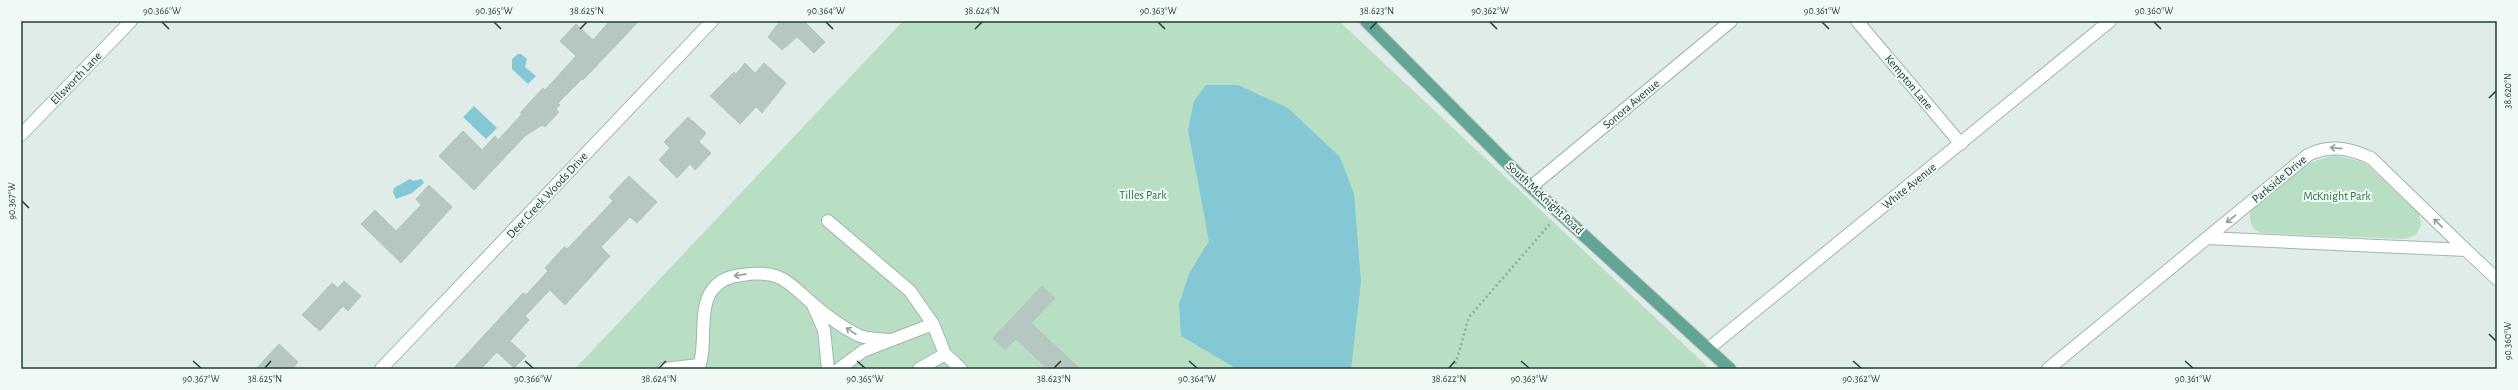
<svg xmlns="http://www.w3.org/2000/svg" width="2518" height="390" viewBox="0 0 2518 390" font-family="'Alegreya Sans',sans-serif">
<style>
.green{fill:#b8dfc3}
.water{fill:#84c8d5}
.building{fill:#b5c7c0;stroke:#b2c6be}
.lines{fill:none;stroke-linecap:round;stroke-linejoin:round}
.minor-casing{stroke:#a3b4ae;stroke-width:14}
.major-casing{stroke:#c1c9c7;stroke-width:14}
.path{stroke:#7fb2a3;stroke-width:2.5;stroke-dasharray:2 3;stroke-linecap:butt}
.minor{stroke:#fff;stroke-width:12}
.major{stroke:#62a595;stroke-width:12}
.oneway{stroke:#909e9a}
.ticks{fill:none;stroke:#203e36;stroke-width:1.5}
.labels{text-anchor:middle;stroke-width:4;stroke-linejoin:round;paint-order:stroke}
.street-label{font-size:12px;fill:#203e36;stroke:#f1f9f5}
.park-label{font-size:12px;fill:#277847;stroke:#f1f9f5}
.neatline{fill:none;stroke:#203e36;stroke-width:1.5}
.ticks-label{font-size:10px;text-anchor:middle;fill:#203e36}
</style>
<rect width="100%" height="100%" fill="#e0ece7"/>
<path class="green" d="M903,21H1339L1710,369H575Z
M2334,155L2364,162L2419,214L2421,225L2416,235L2405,239L2262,233C2251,231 2248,218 2251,209L2306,164Z"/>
<path class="water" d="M518,54H521L527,59L525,67L536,76L528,84L512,69V59Z
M1206,85H1238L1288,108L1340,157L1354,194L1361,282L1351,369H1237L1181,336L1179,304L1189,274L1209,241L1188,130L1194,101Z
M474,106L497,128L486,139L463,117Z
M410,179L413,181L422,179L424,183L412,193L396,199L393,192L394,188Z"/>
<path class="building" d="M610,21H639L583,80L582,79L558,103L560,105L556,109L559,112L545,127L542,125L525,136L474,190L439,156L463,131L482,150L495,136L498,140L522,114L520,113L543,88L545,90L576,56L560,41L576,24L593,40Z
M780,21H804L825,42L814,53L797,37L782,50L768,37Z
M745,63L755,73L764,63L786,83L762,113L756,107L740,124L710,96L734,72L736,74Z
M688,117L706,133L699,142L711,153L695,170L690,164L677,178L659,160L670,148L664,142Z
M629,176L657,202L637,223L630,217L601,247L610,256L565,305L550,290L525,316L529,320L510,341L526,356L514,368L497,352L481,369H453L523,293L526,295L548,271L545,268L564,247L567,249L613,201L609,197Z
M429,185L452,207L401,263L361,224L375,210L396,231L421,205L416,199Z
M344,281L361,296L348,311L343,306L320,331L302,315L332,283L338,288Z
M1042,286L1055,298L1031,323L1080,369H1048L1016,339L1005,350L993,338Z
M279,344L298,362L292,369H256Z"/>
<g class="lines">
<defs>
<path id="minor" d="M1857,21L1961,144
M21,135L131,21
M1531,187L1731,21
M828,221L910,291L933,324L863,351L839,369
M2207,238L2308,155C2330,144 2349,148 2371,158L2466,250
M813,305L824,330L828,369
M1708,349L2110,21
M945,354L961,369
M381,369L712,21
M664,369L699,365
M698,369C708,348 697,308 713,289C720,280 731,276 742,275C781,269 787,282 813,304C826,315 843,328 858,335C866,339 879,339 888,340
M919,369L945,354L933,324
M2048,369L2207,238L2466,250L2497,279"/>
<path id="major" d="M1366,21L1531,187L1730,369"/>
</defs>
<use href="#minor" class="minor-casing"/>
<use href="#major" class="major-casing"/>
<path class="path" d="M1454,369L1469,317L1550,224"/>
<use href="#minor" class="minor"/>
<use href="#major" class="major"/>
</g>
<defs><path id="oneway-shaft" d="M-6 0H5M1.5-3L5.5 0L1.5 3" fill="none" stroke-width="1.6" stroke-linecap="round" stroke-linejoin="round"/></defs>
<g class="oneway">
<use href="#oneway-shaft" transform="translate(2336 148) rotate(-174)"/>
<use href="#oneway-shaft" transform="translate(2231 219) rotate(140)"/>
<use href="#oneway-shaft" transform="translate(2438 223) rotate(-136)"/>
<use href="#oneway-shaft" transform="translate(740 275) rotate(172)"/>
<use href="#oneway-shaft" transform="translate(851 331) rotate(-146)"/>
</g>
<path class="ticks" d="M162,22L169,29M494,22L501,29M826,22L833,29M1158,22L1165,29M1490,22L1497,29M1822,22L1829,29M2154,22L2161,29M580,29L587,22M975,29L982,22M1370,29L1377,22M2489,98L2496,91M22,201L29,208M2489,334L2496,341M193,361L201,368M525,361L533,368M857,361L865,368M1189,361L1197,368M1521,361L1529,368M1853,361L1861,368M2185,361L2193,368M265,368L271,361M659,368L666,361M1054,368L1061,361M1449,368L1455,361"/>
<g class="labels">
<g class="street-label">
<text transform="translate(76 78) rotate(-46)" y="4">Ellsworth Lane</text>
<text transform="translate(1909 82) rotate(50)" y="4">Kempton Lane</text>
<text transform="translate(1631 104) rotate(-40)" y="4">Sonora Avenue</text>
<text transform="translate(2279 179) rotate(-40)" y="4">Parkside Drive</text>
<text transform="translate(1909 186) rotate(-39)" y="4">White Avenue</text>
<text transform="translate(547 195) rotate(-47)" y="4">Deer Creek Woods Drive</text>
<text transform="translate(1545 198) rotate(43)" y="4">South McKnight Road</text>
</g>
<g class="park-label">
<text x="1143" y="199">Tilles Park</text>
<text x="2337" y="200">McKnight Park</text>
</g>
</g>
<rect width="2518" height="390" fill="none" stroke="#f1f9f5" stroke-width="44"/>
<rect x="22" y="22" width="2474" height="346" class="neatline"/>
<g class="ticks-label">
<text x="162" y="14">90.366°W</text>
<text x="494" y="14">90.365°W</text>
<text x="587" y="14">38.625°N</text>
<text x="826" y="14">90.364°W</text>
<text x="982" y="14">38.624°N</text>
<text x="1158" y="14">90.363°W</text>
<text x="1377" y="14">38.623°N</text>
<text x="1490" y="14">90.362°W</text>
<text x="1822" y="14">90.361°W</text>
<text x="2154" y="14">90.360°W</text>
<text transform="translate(2507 91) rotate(-90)" y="4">38.620°N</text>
<text transform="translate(11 201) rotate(-90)" y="4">90.367°W</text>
<text transform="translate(2507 341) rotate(-90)" y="4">90.360°W</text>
<text x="201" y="382">90.367°W</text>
<text x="265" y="382">38.625°N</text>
<text x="533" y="382">90.366°W</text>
<text x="659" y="382">38.624°N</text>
<text x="865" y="382">90.365°W</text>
<text x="1054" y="382">38.623°N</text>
<text x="1197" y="382">90.364°W</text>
<text x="1449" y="382">38.622°N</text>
<text x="1529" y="382">90.363°W</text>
<text x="1861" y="382">90.362°W</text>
<text x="2193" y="382">90.361°W</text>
</g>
</svg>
